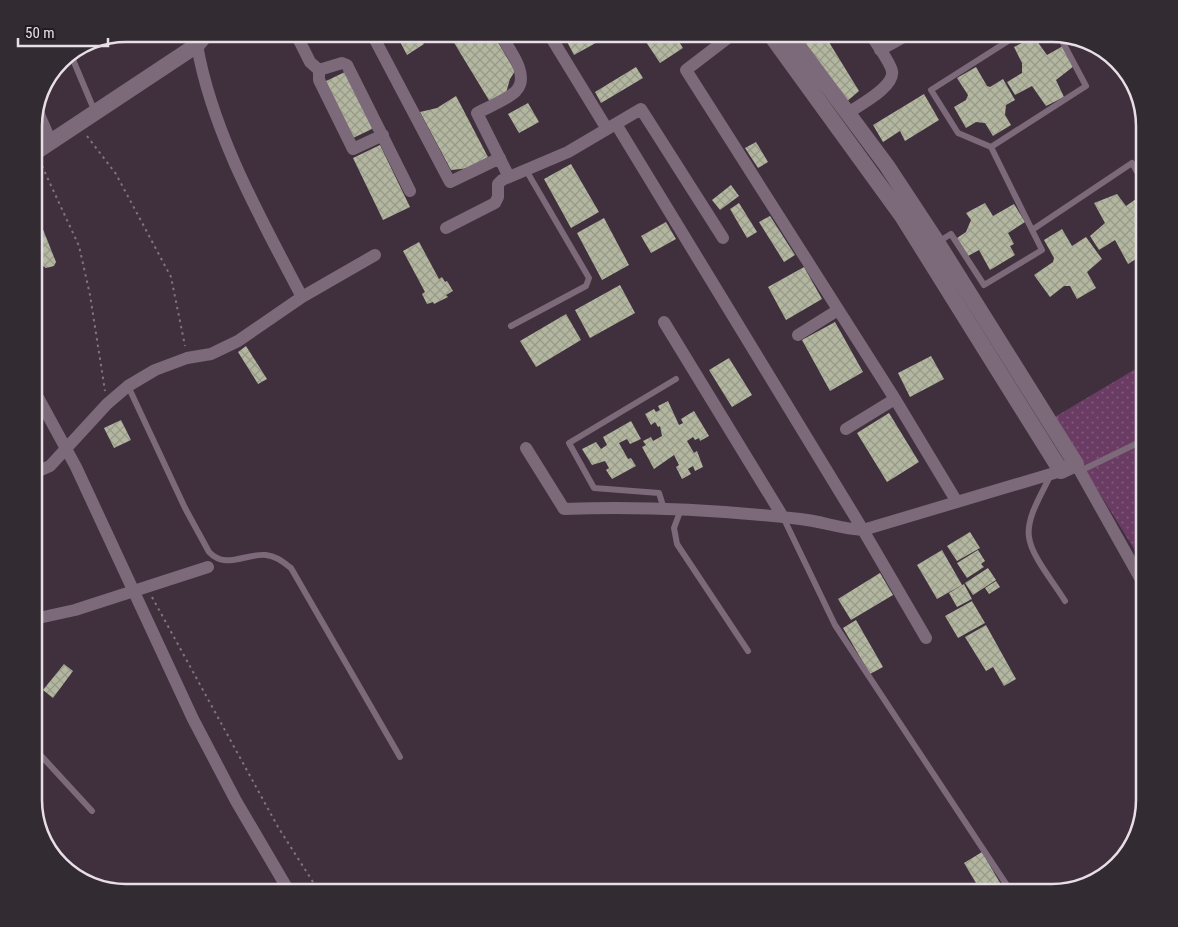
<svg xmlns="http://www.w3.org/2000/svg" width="1178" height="927" viewBox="0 0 1178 927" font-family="'Roboto Condensed',sans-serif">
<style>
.grass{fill:url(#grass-dots)}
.building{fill:url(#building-cross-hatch)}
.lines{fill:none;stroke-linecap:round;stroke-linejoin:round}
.path{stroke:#80727e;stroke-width:2;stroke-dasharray:2.5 4;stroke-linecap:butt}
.service{stroke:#7c6979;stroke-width:6}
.minor{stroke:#7c6979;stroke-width:12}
.tertiary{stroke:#7c6979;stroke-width:16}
.rim{fill:none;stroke:#e8dee6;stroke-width:2.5}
</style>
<defs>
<pattern id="grass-dots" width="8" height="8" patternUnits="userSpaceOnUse" patternTransform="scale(1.25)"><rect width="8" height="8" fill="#6a3c64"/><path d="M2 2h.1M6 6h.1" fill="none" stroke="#7f587a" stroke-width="1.8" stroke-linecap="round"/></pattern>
<pattern id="building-cross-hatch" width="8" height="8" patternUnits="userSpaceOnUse" patternTransform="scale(1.25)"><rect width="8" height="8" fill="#b3b7a0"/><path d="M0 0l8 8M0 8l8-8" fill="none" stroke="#989a89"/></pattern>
</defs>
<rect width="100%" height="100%" fill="#40303e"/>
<path class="grass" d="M1144,364V565L1053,418Z"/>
<path class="building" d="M380,34H418L424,44L407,55L398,38L391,42L388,37L384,40Z
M466,34H493L515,71L510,79L506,93L490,102L453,41Z
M563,34H612L574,55Z
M653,34H674L683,48L660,63L644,39Z
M813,34H824L859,91L845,103L798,43Z
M1034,37L1047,55L1063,46L1074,66L1056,80L1064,97L1046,106L1032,86L1015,95L1007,82L1022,73V63L1014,47Z
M61,62L64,69L51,75L57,67Z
M636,67L643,78L601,103L595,92Z
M976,67L987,86L990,87L1003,79L1015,100L1006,105L1005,115L1011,125L993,136L985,123L976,122L966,128L954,107L966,100L968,95L957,78Z
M347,71L374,128L351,139L324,82Z
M924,94L939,120L905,141L900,131L883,142L873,125Z
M456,96L488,157L470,168L451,170L420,112L437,108Z
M528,103L539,122L519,133L508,114Z
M756,142L768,162L758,168L745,148Z
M380,145L410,207L383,220L353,158Z
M571,164L599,212L571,228L544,179Z
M731,185L739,196L720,210L712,200Z
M1117,194L1126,206L1143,194L1144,197V234L1142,235L1144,254L1128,264L1115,240L1099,250L1090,236L1105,223L1094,203Z
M739,203L757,232L747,238L730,209Z
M985,203L993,216L1014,204L1025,222L1008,233L1014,244L1010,246L1015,255L990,270L979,250L968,256L957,238L966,232L971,220L966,213Z
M770,216L795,255L784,262L759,222Z
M604,218L629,265L602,280L577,233Z
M40,222L56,262L54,266L46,268L43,266L34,273V226Z
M666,222L676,239L651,253L641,236Z
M1062,229L1072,246L1086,237L1102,259L1087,272L1096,288L1077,299L1070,286H1064L1050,297L1034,275L1053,262L1054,258L1044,240Z
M419,242L439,279L442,277L445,282L447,281L453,291L446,295L448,297L434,304L433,302L427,304L422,294L425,292L403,251Z
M804,267L822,299L786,320L768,287Z
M620,285L635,313L590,338L575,310Z
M566,314L581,340L536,367L520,341Z
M835,322L863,372L830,391L802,340Z
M246,346L267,379L258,384L238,352Z
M931,356L944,379L910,397L898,373Z
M729,358L752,395L732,407L709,370Z
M668,401L679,425L683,423L681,419L694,411L709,436L700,441L699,438L695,440L693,437L687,441L694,453L697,451L703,467L695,471L693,466L688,469L691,474L682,479L676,467L679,465L674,455L654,469L642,447L646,445L643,441L651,437L653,441L662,436L660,426L658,427L655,422L651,425L645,414L654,409L656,412L660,410L658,406Z
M889,413L919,462L887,482L857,433Z
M121,420L131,440L114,448L104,428Z
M631,421L641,439L630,444L627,439L619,443L628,459L631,458L636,466L612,479L606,470L609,468L605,461L592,465L582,449L596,442L601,449L607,445L603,437Z
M970,532L980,548L957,561L947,546Z
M34,541L43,556L34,562Z
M942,550L962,585L937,599L917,565Z
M978,550L985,561L981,564L984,567L967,578L957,563Z
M988,568L996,580L973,595L965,583Z
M880,573L893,595L851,620L838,599Z
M996,581L1000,587L989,594L985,588Z
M964,584L972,599L957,607L949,593Z
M972,601L985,623L958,638L945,616Z
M856,620L883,667L870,674L843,628Z
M986,625L1016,679L1004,686L993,667L986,671L965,637Z
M64,664L73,671L53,698L43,690Z
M982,852L1006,893H982L964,863Z"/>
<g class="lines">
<path class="path" d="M87,136L116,174L171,277L185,346
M42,166L79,246L90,295L105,391
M152,597L278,827L320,893"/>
<path class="service" d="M1019,34L931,90L958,133L991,147L1032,230
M71,55L95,112
M991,147L1086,86L1060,37
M938,242L951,234L984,285L1042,250L1032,230L1132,163L1144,184
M511,326L586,286L589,278L526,170
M128,386L185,508L209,552C226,570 245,553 266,555C276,556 283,562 291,568L400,757
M1080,471L1144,440
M1051,474C1043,492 1026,517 1029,537C1031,556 1055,584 1065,601
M664,509L659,493L594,488L569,443L676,379
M681,509L674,528L677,544L748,651
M783,517L835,625L1012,893
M34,642L39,632L35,619
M34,748L92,811"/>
<path class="minor" d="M296,34L310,62L319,70L342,63L347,65L410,191
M372,34L450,182L500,158
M500,34C508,48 531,75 516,91C507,100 488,107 477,113L509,177
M549,34L607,129
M733,34L686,70L895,399L957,502
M197,45C212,132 261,219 302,297
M880,50L909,34
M319,70V80L353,149L383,135
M37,110L51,142
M848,113C859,105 895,87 892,71C890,62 876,43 870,34
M616,124L863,530L926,638
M446,228L495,203L498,197V184L502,180L568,152L641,109L723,238
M664,322L783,517
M798,335L838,310
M34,390L76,467L193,719L236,801L290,893
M846,429L895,399
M526,448L564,509C642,506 721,510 800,519C821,521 841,529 863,530L1061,471
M1076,464L1144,585
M34,473L50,466L107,404L128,386L155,370L187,358L211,354L238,341L302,297L375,255
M34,619L75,610L208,567"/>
<path class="tertiary" d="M770,34L902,216L1061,471L1076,464L937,242L887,166L789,34
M34,153L197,45L206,34"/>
</g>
<path d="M0 0H1178V927H0ZM126 42H1052A84 84 0 0 1 1136 126V800A84 84 0 0 1 1052 884H126A84 84 0 0 1 42 800V126A84 84 0 0 1 126 42Z" fill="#322b31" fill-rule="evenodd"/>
<path class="rim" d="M126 42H1052A84 84 0 0 1 1136 126V800A84 84 0 0 1 1052 884H126A84 84 0 0 1 42 800V126A84 84 0 0 1 126 42Z"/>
<path d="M18 38v8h90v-8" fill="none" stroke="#e8dee6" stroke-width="2.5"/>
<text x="25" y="38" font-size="15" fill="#e8dee6" stroke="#221b21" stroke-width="4" paint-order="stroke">50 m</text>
</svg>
